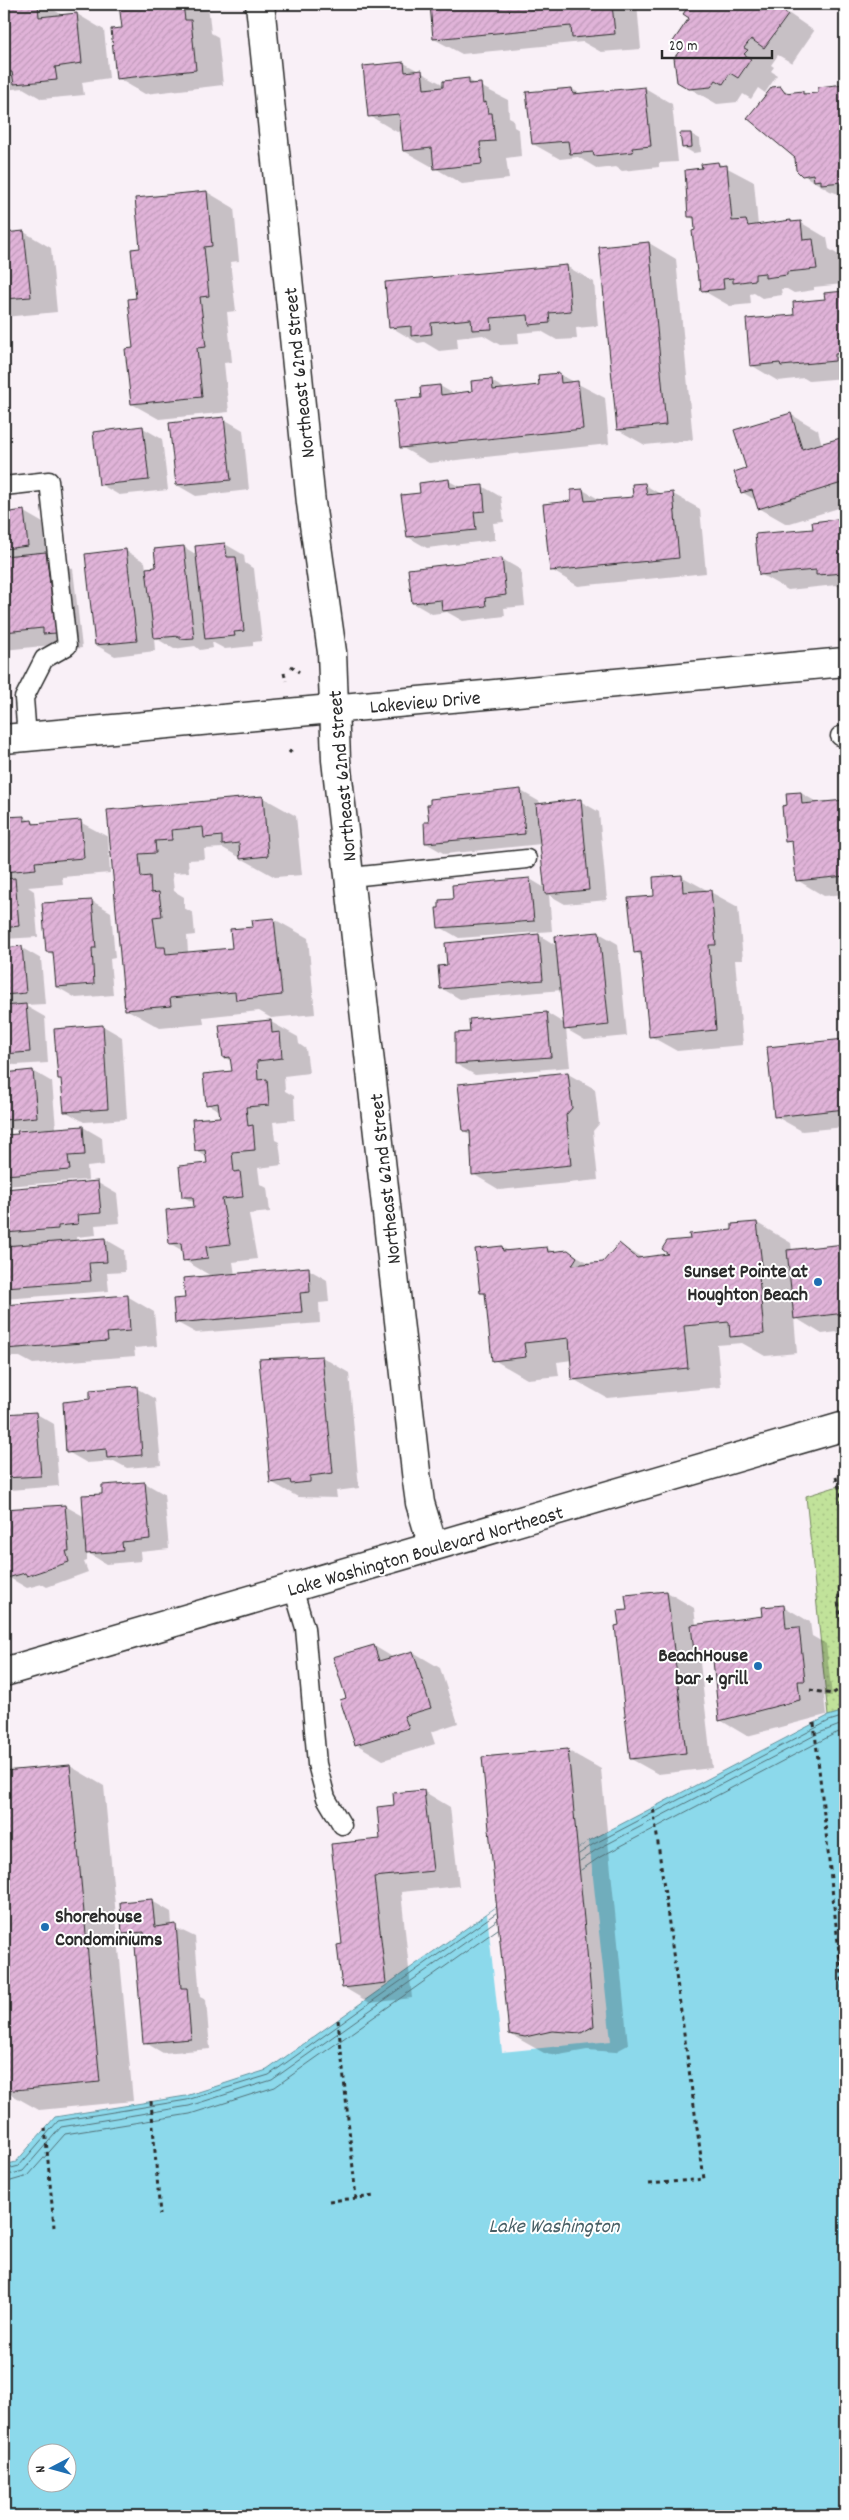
<svg xmlns="http://www.w3.org/2000/svg" width="849" height="2520" viewBox="0 0 849 2520" font-family="Dekko,sans-serif">
<style>
.park{fill:url(#park-dots);stroke:#768662}
.water{fill:#8cd9eb;stroke:#65939e;fill-rule:evenodd}
.pier{fill:#f9f0f7}
.shadow{fill:#0003}
.lines{fill:none;stroke-linecap:round;stroke-linejoin:round}
.shore{stroke:#527178;stroke-width:1}
.building{fill:url(#building-hatch);stroke:#2b2b2b}
.service-casing{stroke:#2b2b2b;stroke-width:21}
.minor-casing{stroke:#2b2b2b;stroke-width:31}
.tertiary-casing{stroke:#2b2b2b;stroke-width:31}
.primary-casing{stroke:#2b2b2b;stroke-width:31}
.path{stroke:#2b2b2b;stroke-width:3;stroke-dasharray:4 4;stroke-linecap:butt}
.service{stroke:#fff;stroke-width:18}
.minor{stroke:#fff;stroke-width:28}
.tertiary{stroke:#fff;stroke-width:28}
.primary{stroke:#fff;stroke-width:28}
.poi-dot{fill:#1f6fb2;stroke:#fff;stroke-width:2}
.labels{text-anchor:middle;stroke-width:4;stroke-linejoin:round;paint-order:stroke}
.street-label{font-size:20px;fill:#2b2b2b;stroke:#fff}
.poi-label{font-size:20px;font-weight:bold;fill:#2b2b2b;stroke:#fff;text-anchor:end}
.water-label{font-size:21px;font-style:italic;fill:#485f65;stroke:#fff}
</style>
<defs>
<pattern id="park-dots" width="8" height="8" patternUnits="userSpaceOnUse" patternTransform="scale(1.25)"><rect width="8" height="8" fill="#c1e29a"/><path d="M2 2h.1M6 6h.1" fill="none" stroke="#a6c285" stroke-width="1.8" stroke-linecap="round"/></pattern>
<pattern id="building-hatch" width="6" height="6" patternUnits="userSpaceOnUse" patternTransform="scale(1.25)"><rect width="6" height="6" fill="#e0b3d8"/><path d="M-1 1l2-2M0 6l6-6M5 7l2-2" fill="none" stroke="#c09aba"/></pattern>
</defs>
<rect width="100%" height="100%" fill="#f9f0f7"/>
<filter id="ink" filterUnits="userSpaceOnUse"><feTurbulence type="fractalNoise" baseFrequency=".02" numOctaves="2"/><feDisplacementMap in="SourceGraphic" scale="10" xChannelSelector="R" yChannelSelector="G"/><feConvolveMatrix kernelMatrix="1 2 1 2 8 2 1 2 1" color-interpolation-filters="sRGB"/></filter>
<g filter="url(#ink)">
<path class="park" d="M845,1484V1711L828,1716L806,1496Z"/>
<path class="water" d="M845,1711V2516H4V2165L16,2162L55,2117L186,2096L267,2070L589,1841L828,1716ZM38,2452H68V2482H38Z"/>
<path class="pier" d="M589,1841L611,2041L502,2052L487,1914Z"/>
<path class="shadow" d="M4,4H44L64,16L77,14L104,30L109,78L82,82L84,95L42,99L23,88L4,90Z
M120,4H208L211,33L218,37L223,85L145,94L117,78L123,29Z
M431,4H637L641,49L601,52L583,42L462,54L434,39Z
M692,4H775L814,31L792,63L778,55L771,65L774,67L771,71L777,75L765,93L758,88L751,99L743,94L738,102L717,104L689,88L682,49L691,18L685,14Z
M404,63L444,85L468,80L508,100L509,117L513,119L514,127L519,130L521,156L506,158L509,179L462,184L435,168V166H431L404,151L402,131L397,132L370,116Z
M845,85V196L830,191L803,175L779,87L790,93L802,92L808,95L820,94L819,88Z
M645,88L672,104L678,162L659,163V167L622,171L616,167L598,169L578,157L560,159L533,144L572,89L581,94Z
M691,134L700,139L701,152L693,153L683,147Z
M718,163L754,182L758,226L790,221L800,222L827,238L829,249L840,256L843,284L814,287V290L794,293L787,289H781L782,295L762,298L754,293L750,294L751,304L730,306L702,290L696,220L689,217L703,170Z
M207,192L234,208L239,261L230,262L236,311L227,312L232,362L224,363L229,412L159,419L132,404L142,249Z
M24,232L51,248L57,312L4,317V234Z
M649,243L676,259L693,440L645,445L618,430Z
M566,266L594,282L598,326L576,328L577,339L557,340L541,331L518,333L519,344L500,345L483,335L457,338L458,349L439,351L424,342L418,343L391,327Z
M845,292V378L809,381L804,378L778,381L751,365L796,316L826,300L825,294Z
M559,374L605,398L609,444L429,463L401,447L422,399L440,386L454,394L473,392L491,381L507,390L541,386Z
M790,414L818,430L822,445L845,439V506L787,524L759,508L757,501L742,492L747,469Z
M224,419L243,430L249,490L196,496L177,485Z
M143,428L162,439L168,490L119,495L100,484Z
M449,481L462,488L482,486L501,497L504,522L493,523L495,540L427,548L408,537L422,494Z
M645,485L662,495L673,494L700,509L706,573L578,586L551,570L573,503L583,490L602,501L635,498Z
M24,512L43,523L46,553L73,569L82,648L72,649L62,644L4,650V514Z
M845,518V590L836,585L788,590L760,574L815,530L814,523Z
M225,544L244,555L245,563L254,569L262,641L253,642V646L225,649L212,642L213,648L200,650L195,646L174,649L154,637L155,651L115,656L96,645L126,551L145,562L146,569L157,568L184,547L197,555Z
M502,559L521,570L525,606L504,608L505,616L463,621L447,612L432,614L413,603Z
M521,791L540,802V804L580,801L599,812L607,900L565,904L549,895L552,931L459,938L440,927L455,900L530,879L545,888L541,844L445,854L426,843L430,823Z
M801,793L820,804L845,801V894L824,896L797,880L794,845L787,841L788,807Z
M262,797L296,816L302,875L275,877L223,848L204,849L205,859L188,860L189,872L172,873L174,891L184,897V908L193,913L195,935L187,936L188,953L233,949L255,929L274,919L308,938L315,1014L271,1018L259,1011L203,1017L204,1024L160,1028L126,1009L109,811Z
M24,817L39,825L80,822L108,837L110,873L62,877L63,884L28,887L34,891L38,937L4,939V818Z
M681,876L738,907L743,960H735L743,1045L677,1051L650,1036L643,957L635,952Z
M92,901L111,912L115,958L110,959L113,995L76,998L57,987L55,956L47,951Z
M599,933L618,944L627,1036L585,1040L566,1029L570,1067L475,1075L456,1064L472,1033L547,1013L565,1024L562,990L460,999L441,988L539,935L557,946Z
M22,948L41,959L45,1004L24,1005L45,1017L48,1063L15,1065L4,1063V1008L11,1007L10,1005L4,1006V949Z
M271,1022L298,1037L299,1044L306,1049L309,1073L284,1076L285,1091L294,1096L295,1120L273,1122L275,1140L279,1142L282,1165L258,1168L260,1184L267,1188L270,1212L249,1214L257,1259L233,1262L235,1275L308,1269L327,1280L329,1302L319,1303L320,1323L196,1333L176,1322L186,1299L213,1277L184,1260L183,1251L171,1244L196,1208L195,1203L183,1197L208,1164L207,1157L196,1150L221,1118L220,1111L207,1104L233,1072L232,1062L224,1057Z
M103,1026L122,1037L127,1119L84,1122L65,1111L63,1080L60,1078Z
M845,1040V1127L802,1131L775,1116L769,1048Z
M33,1071L52,1082L56,1128L4,1130V1074Z
M568,1074L595,1089L599,1124L593,1131L598,1180L500,1190L473,1174L471,1135L464,1131Z
M83,1127L102,1138L104,1165L87,1167L88,1180L4,1186V1135Z
M98,1183L117,1194L120,1223L95,1225L96,1235L76,1237L77,1241L105,1239L124,1250L125,1272L107,1273L109,1291L4,1299V1190Z
M757,1223L791,1243L792,1251L845,1245V1331L822,1334L794,1317L797,1353L765,1356L742,1343L717,1345L721,1387L607,1398L573,1379L572,1360L557,1362L559,1376L527,1379L494,1360L487,1296L481,1292L502,1247L510,1252L547,1248L555,1253L568,1251L591,1264L604,1263L619,1245L643,1258L671,1255L691,1240Z
M127,1296L154,1312L157,1346L134,1348L135,1356L33,1364L20,1357H4V1306Z
M322,1357L349,1373L359,1488L336,1491L337,1498L298,1497L271,1482Z
M136,1388L155,1399L161,1465L127,1468L114,1461L87,1463L68,1452L91,1400Z
M35,1413L54,1424L59,1486L10,1490L4,1486V1415Z
M145,1483L164,1494L169,1549L140,1552L141,1561L106,1564L87,1552V1561L84,1562L88,1572L47,1587L42,1584L27,1588L8,1577L4,1564V1557L6,1556L4,1511L65,1506L85,1517L103,1495Z
M667,1592L694,1608L696,1625L764,1617L783,1606L810,1622L812,1636L826,1644L832,1696H824L826,1715L747,1736L720,1720L714,1662L699,1654L712,1768L658,1774L631,1759L620,1626L628,1611L626,1596Z
M374,1646L394,1658L413,1652L440,1668L458,1723L431,1732L435,1744L383,1760L356,1744L347,1699Z
M567,1750L601,1769L628,2045L615,2052L587,2050L559,2055L544,2053L510,2034Z
M70,1766L104,1786L133,2101L39,2110L5,2091L4,1772Z
M423,1791L450,1807L459,1886L401,1892L412,1998L370,2003L343,1987L382,1840L396,1806Z
M152,1901L171,1912L172,1926L195,1937L200,1997L206,2000L210,2049L163,2053L144,2042L147,1947L124,1933L121,1903Z"/>
<g class="lines">
<path class="shore" d="M579,1854L592,1845L829,1721L845,1716
M580,1861L596,1850L819,1733L845,1723
M581,1870L600,1857L834,1734L845,1730
M4,2170L19,2166L58,2121L187,2100L269,2075L496,1913
M4,2176L23,2171L61,2127L189,2106L272,2080L497,1920
M4,2183L28,2176L65,2134L190,2114L275,2087L498,1929"/>
</g>
<path class="building" d="M4,4H38L39,17L77,13L82,63L55,67L57,80L14,84L12,72H4Z
M119,4H183L185,20H191L196,70L116,79L111,29L122,28Z
M430,4H612L615,34L572,38L571,26L433,39Z
M690,4H772L788,15L764,48L751,39L744,48L748,50L744,54L751,59L738,78L730,73L723,84L716,80L711,87L689,89L677,82L674,58L681,49L672,43L689,18L683,14Z
M404,62L405,72L422,70L424,89L443,87V81L469,78V84L481,83L483,103L486,102L488,113H492L495,141L480,142L482,164L434,169L432,148L403,151L399,114L368,117L363,66Z
M845,84V179H843V182L821,184V180L814,181L813,174L802,176L796,170L795,158L747,118L772,87L780,86L785,93L803,91V94L818,93V87Z
M645,87L651,146L632,148L633,152L594,156L593,152L570,154L568,141L532,144L526,92L572,88L573,94Z
M680,133H691L692,147L682,148Z
M718,162L719,166L727,165L732,221L746,220L748,226L791,220V222L801,221L803,240L813,239L817,269L787,272V275L765,278V273L755,274V280L733,283V278L723,279L724,289L701,291L700,280H698L692,231L695,230L694,217H688L685,170L702,168L701,164Z
M207,191L212,246L204,247L209,296L200,297L206,347L197,348L202,397L131,404L125,349L133,348L128,299L136,298L131,249L140,248L135,198Z
M24,231L31,297L4,299V233Z
M649,242L666,425L617,430L599,247Z
M567,265L571,311L549,313L550,323L529,325L528,315L491,318L492,329L472,330L471,319L431,323L432,334L411,336V326L389,328L385,282Z
M845,291V353L835,354V361L781,366L780,363L750,366L746,319L794,315L793,302L825,299L824,293Z
M560,373L561,383L578,381L583,429L400,448L395,400L421,398L420,387L440,385L441,395L472,391L471,381L492,379L493,390L539,385L538,375Z
M791,413L802,449L844,437L845,482L758,509L752,490L741,493L734,472L746,468L734,430Z
M224,417L231,480L176,485L169,423Z
M143,426L149,480L99,485L93,432Z
M449,479L450,488L483,485L485,511L474,512L476,530L407,537L401,495L420,493L419,483Z
M645,483L647,495L673,492L679,558L550,571L543,504L571,501V490L583,489L585,501L633,497L632,484Z
M24,510L28,546L4,549V513Z
M844,516H845V573L816,575V570L759,575L755,534L813,529L812,522L845,518Z
M225,543L227,557H236L244,631L234,632L235,636L205,639L195,546Z
M184,546L194,638L180,639V636L154,638L146,568L156,567L154,549Z
M126,549L137,641L95,645L85,554Z
M46,552L56,633L43,634V628L4,632V556Z
M502,558L506,595L485,598L486,606L442,611L441,600L412,603L408,569Z
M521,789L525,834L425,843L424,822H429L427,805H430V799Z
M801,792L802,804L845,800V876L796,881L792,841L785,842L782,806L787,805L786,793Z
M263,796L268,856L240,859L239,843L222,845V836L204,838L203,827L171,830L172,840L155,841L156,853L139,854L141,877L150,876L151,893L159,892L162,916L153,917L157,947H165L166,954L232,948L230,929L253,927L252,920L274,918L282,995L236,1000L235,992L170,998L171,1006L125,1010L107,810Z
M581,799L589,890L545,894L536,804Z
M24,816V821L32,820L33,824L81,820L84,858L35,862L36,869L4,872V817Z
M682,875L683,892L711,890L716,945H709L716,1030L649,1037L641,952L634,953L628,898L654,896L653,877Z
M15,878L19,926L4,928V879Z
M530,878L534,921L438,928L436,908H439V900L453,899L452,885Z
M92,900L96,948H92L94,984L56,987L53,952H46L42,903Z
M599,932L609,1025L564,1030L555,936Z
M539,934L543,980L440,989L438,966L447,965L445,943Z
M22,946L26,993L4,995V948Z
M26,1004L30,1052L4,1054V1006Z
M547,1012L551,1057L455,1064V1033L470,1032L469,1019Z
M271,1020L272,1033L280,1032L282,1058L257,1061L258,1080L267,1079L269,1105L246,1107L248,1126L253,1125L255,1150L232,1152L234,1172L240,1171L243,1197L222,1199L230,1244L206,1247L208,1258L183,1261L181,1243L169,1244L166,1210L194,1207L193,1197H182L179,1166L207,1163L205,1150L195,1151L192,1119L220,1117L218,1103L206,1105L203,1074L232,1071L230,1057L223,1058L219,1025Z
M103,1025L108,1109L64,1112L61,1079H58L54,1029Z
M845,1039V1109L774,1117L767,1047Z
M33,1070L37,1117L4,1120V1073Z
M568,1072L572,1108L566,1115L571,1165L472,1175L470,1131H463L458,1084Z
M83,1126L85,1155L68,1156L70,1170L4,1175V1135L18,1134L17,1131Z
M98,1181L101,1213L77,1215L78,1224L58,1226V1229L4,1233V1189Z
M757,1222L762,1265H758L764,1334L730,1337L729,1322L684,1326L688,1368L572,1380L569,1338L524,1343L526,1357L492,1361L485,1293H480L475,1249L502,1246L503,1251L547,1247L548,1252L568,1250L577,1257L572,1265L603,1262L619,1243L637,1258L668,1254L662,1249L667,1241L690,1239L689,1234L732,1230V1224Z
M105,1238L107,1262L89,1263L91,1281L4,1287V1246Z
M845,1244V1313L794,1319L787,1250Z
M309,1267L310,1292L300,1293L302,1312L175,1323L173,1299L185,1298L183,1278Z
M128,1295L130,1331L107,1333L108,1341L5,1349L4,1305Z
M322,1356L333,1473L310,1476V1482L291,1484L290,1480L270,1483L259,1359Z
M137,1386L142,1455L107,1458L106,1449L66,1453L63,1402L90,1399V1390Z
M36,1412L41,1476L4,1478V1414Z
M145,1482L150,1539L122,1542L123,1551L86,1554L82,1495L102,1494V1485Z
M65,1505L69,1551H66L69,1562L27,1576L25,1573L7,1578L4,1569V1509Z
M667,1591L686,1753L630,1759L615,1626L619,1625L617,1611L627,1610L625,1595Z
M784,1605L786,1628L799,1627L805,1681H798L800,1700L719,1721L712,1650L694,1652L691,1625L763,1616L762,1607Z
M374,1645L379,1661L413,1651L431,1708L404,1716L409,1728L355,1745L340,1700L346,1698L333,1657Z
M568,1749L594,2026L581,2033L552,2031L525,2037L509,2034L482,1757Z
M70,1765L100,2082L4,2091V1771Z
M424,1790L433,1871L374,1877L386,1983L342,1988L337,1945L342,1944L331,1844L380,1839L377,1807L394,1805L393,1793Z
M152,1899L155,1927L176,1924L181,1988H187L191,2039L143,2043L135,1946L144,1945V1932L122,1934L120,1902Z"/>
<g class="lines">
<defs>
<path id="service" d="M4,486L49,481L67,646L44,659L24,698L27,738
M840,736L845,735
M351,877L527,859
M293,1588L305,1628L317,1764L326,1798L342,1825"/>
<path id="minor" d="M260,4L311,503L332,652L336,760L417,1481L420,1503L433,1546"/>
<path id="tertiary" d="M4,739L845,662"/>
<path id="primary" d="M4,1672L845,1426"/>
</defs>
<use href="#service" class="service-casing"/>
<use href="#minor" class="minor-casing"/>
<use href="#tertiary" class="tertiary-casing"/>
<use href="#primary" class="primary-casing"/>
<path class="path" d="M291,666L299,672
M284,673L286,681
M289,753L294,747
M836,1477L841,1494L845,1538
M845,1547L838,1602L845,1643
M810,1690L832,1694L845,1686
M814,1723L845,2007
M338,2020L356,2198
M151,2101L160,2215
M45,2128L54,2227
M649,2184L704,2179L653,1807
M329,2201L376,2196"/>
<use href="#service" class="service"/>
<use href="#minor" class="minor"/>
<use href="#tertiary" class="tertiary"/>
<use href="#primary" class="primary"/>
</g>
</g>
<g class="poi-dot">
<circle cx="818" cy="1282" r="5"/>
<circle cx="758" cy="1666" r="5"/>
<circle cx="45" cy="1927" r="5"/>
</g>
<g class="labels">
<g class="street-label">
<text transform="translate(298 373) rotate(-96)" y="7">Northeast 62nd Street</text>
<text transform="translate(425 701) rotate(-5)" y="7">Lakeview Drive</text>
<text transform="translate(341 776) rotate(-95)" y="7">Northeast 62nd Street</text>
<text transform="translate(384 1179) rotate(-96)" y="7">Northeast 62nd Street</text>
<text transform="translate(425 1550) rotate(-16)" y="7">Lake Washington Boulevard Northeast</text>
</g>
<g class="poi-label">
<text x="808" y="1277">Sunset Pointe at<tspan x="808" dy="23">Houghton Beach</tspan></text>
<text x="748" y="1661">BeachHouse<tspan x="748" dy="23">bar + grill</tspan></text>
<text x="55" y="1922" text-anchor="start">Shorehouse<tspan x="55" dy="23">Condominiums</tspan></text>
</g>
<g class="water-label">
<text x="554" y="2232">Lake Washington</text>
</g>
</g>
<rect width="849" height="2520" fill="none" stroke="#fff" stroke-width="20"/>
<rect x="10" y="10" width="829" height="2500" fill="none" stroke="#2b2b2b" stroke-width="2" filter="url(#ink)"/>
<g transform="translate(52 2468) rotate(264)"><circle r="24" fill="#ffffff" stroke="#aaaaaa"/>
<path d="M0-4L9 19L0 12L-9 19Z" fill="#1f6fb2"/>
<text y="-8" font-size="14" font-weight="bold" text-anchor="middle" fill="#2b2b2b">N</text>
</g>
<path d="M662 50v8h110v-8" fill="none" stroke="#2b2b2b" stroke-width="2.5"/>
<text x="669" y="50" font-size="15" fill="#2b2b2b" stroke="#ffffff" stroke-width="4" paint-order="stroke">20 m</text>
</svg>
